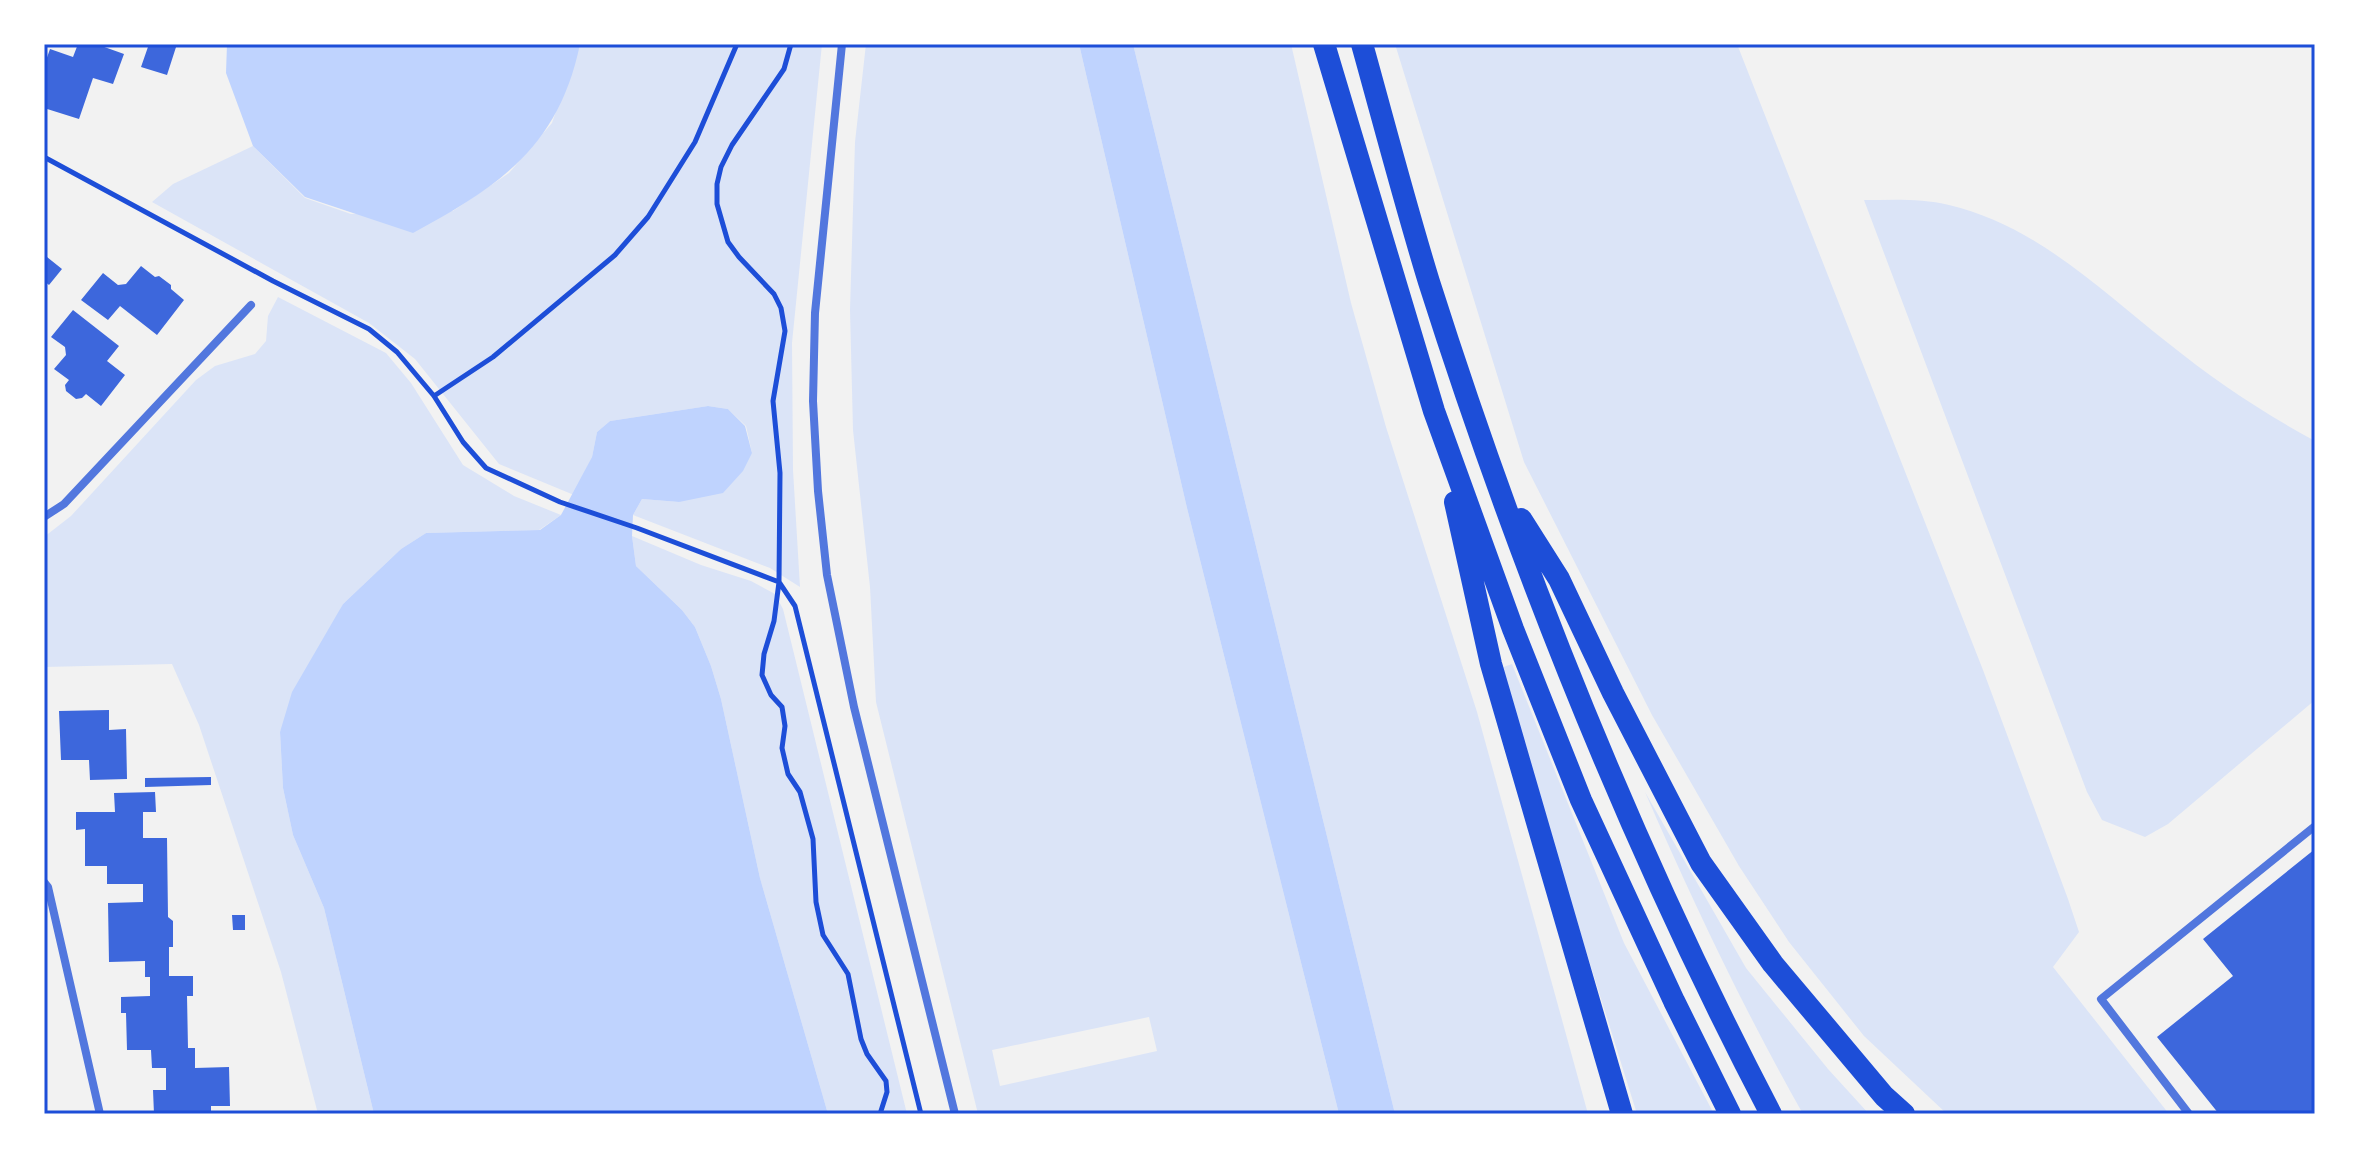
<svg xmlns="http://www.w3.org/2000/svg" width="2359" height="1158" viewBox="0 0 2359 1158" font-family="'IBM Plex Sans',sans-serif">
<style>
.green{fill:#dbe4f7;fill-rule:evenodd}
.water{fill:#bfd3fe}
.building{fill:#3d67dc}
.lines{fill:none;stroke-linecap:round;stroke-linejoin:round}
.path{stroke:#1d4ed8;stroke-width:5}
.minor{stroke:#5277de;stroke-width:8}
.trunk{stroke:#1d4ed8;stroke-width:22}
.neatline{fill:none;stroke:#1d4ed8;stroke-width:3}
</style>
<rect width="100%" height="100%" fill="#f2f2f2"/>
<path class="green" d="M579,44H822L792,343L793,470L800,587L770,568L633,515L642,499L679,502L752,453L746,426L728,409L708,406L610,421L597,432L592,457L574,495L499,464L415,359L369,323L152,202L173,184L253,146L305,198L351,214L453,211L509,173L552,123Z
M866,44H1079L1187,508L1339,1114H978L876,702L870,587L853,430L850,310L855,142ZM1149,1017L1157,1051L1000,1086L992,1050Z
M1133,44H1291L1351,303L1386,427L1477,712L1588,1114H1395Z
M1395,44H1737L1983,670L2068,899L2079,932L2053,967L2169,1114H1947L1864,1036L1789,942L1739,866L1652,715L1524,462Z
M1864,200C1892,200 1921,198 1949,205C2037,226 2099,289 2168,343C2214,380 2263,413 2315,441V700L2168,824L2145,837L2102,820L2087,792Z
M278,297L386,353L411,383L463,465L514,496L561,515L539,530L426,533L401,549L343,604L280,732L283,788L293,835L324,908L374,1114H318L281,972L199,725L172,664L44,667V537L71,516L196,380L215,366L255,354L266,341L268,316Z
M632,536L701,565L751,581L775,594L783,609L907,1114H828L760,878L721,699L711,666L695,627L682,610L636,566Z
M1512,664L1624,943L1714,1114H1637L1498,669Z
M1645,792L1746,968L1828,1069L1869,1114H1803C1744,1010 1693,902 1645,792Z"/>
<path class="water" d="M227,44H580C559,146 500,186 413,233L305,197L253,146L226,73Z
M1079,44H1133L1395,1114H1339L1187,508Z
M708,406L728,409L745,426L752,453L743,471L723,493L679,502L642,499L633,515L632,536L636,566L682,610L695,627L711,666L721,699L760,878L828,1114H374L324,908L293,835L283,788L280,732L292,692L343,604L401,549L426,533L540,530L561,515L592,457L597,432L610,421Z"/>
<path class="building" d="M78,44H96L124,54L113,84L93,78L79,119L44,108V66L50,49L73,57Z
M149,44H177L167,75L141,67Z
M47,257L62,269L49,285L44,281V261Z
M141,266L155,277L159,276L171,285V289L184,300L157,335L120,306L108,320L81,300L103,273L118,285L126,284Z
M73,310L119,346L107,361L125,375L101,406L86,394L82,398L76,399L66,391L65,385L69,380L54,369L66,355L65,347L51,337Z
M109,710V730L126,729L127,779L90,780L89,760H61L59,711Z
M211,777V785L145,787V778Z
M155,792L156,812H143V838H167L168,917L173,921V947H169V976H193V996H187L188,1048H195V1068L229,1067L230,1106H211V1114H154L153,1090H166V1068H152L151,1050H127L126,1013H121V997L150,996V977H145V961L109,962L108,903L143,902V884H107V866H85V829L76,830V812H115L114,793Z
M2315,849V1114H2219L2157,1037L2233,976L2203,939Z
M232,915H245V930H233Z"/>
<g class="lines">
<path class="path" d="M791,44L784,69L732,145L721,167L717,184V204L728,242L739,257L774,294L781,308L785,331L773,401L780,473L779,582L774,621L764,654L762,675L771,695L782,707L785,726L782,748L788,774L800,792L813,839L816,902L823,935L848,974L861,1039L867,1054L886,1081L887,1092L880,1114
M44,157L273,281L369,329L397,352L434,396L463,442L486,468L560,502L637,528L779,582L795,606L921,1114
M434,396L493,357L615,255L648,217L695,142L737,44"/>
<path class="minor" d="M842,44L815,313L813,401L818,491L827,575L854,707L955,1114
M44,517L64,504L251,305
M44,882L48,887L100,1114
M2189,1114L2101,999L2315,826"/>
<path class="trunk" d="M1324,44L1434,411L1513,629L1581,800L1674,1001L1730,1114
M1362,44C1384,123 1405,204 1429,282C1520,568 1632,848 1771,1114
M1455,502L1491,664L1622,1114
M1521,519L1559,579L1613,693L1701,863L1773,964L1884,1096L1904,1114"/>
</g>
<rect width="2359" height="1158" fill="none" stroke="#ffffff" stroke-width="92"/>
<rect x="46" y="46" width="2267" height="1066" class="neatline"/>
</svg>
